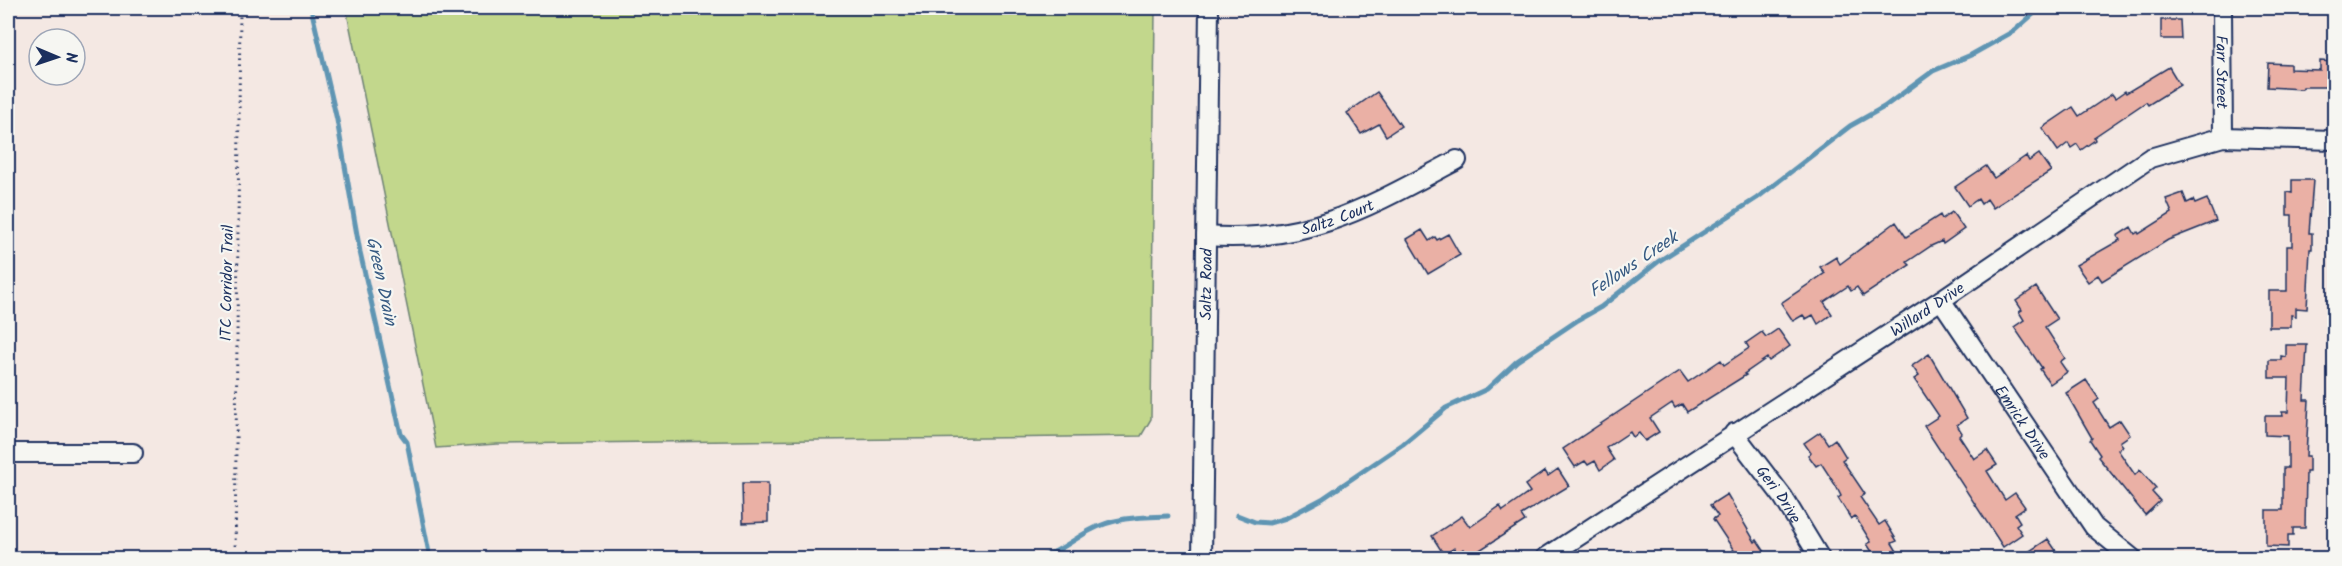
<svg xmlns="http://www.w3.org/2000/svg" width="2342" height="566" viewBox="0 0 2342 566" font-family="Kalam,sans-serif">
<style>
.green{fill:#c2d78c;stroke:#6e8375;stroke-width:1.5}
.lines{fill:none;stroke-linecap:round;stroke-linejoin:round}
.stream{stroke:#5f95b3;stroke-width:5}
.building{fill:#eab0a5;stroke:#1b2f5e;stroke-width:1.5}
.street-casing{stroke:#1b2f5e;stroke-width:22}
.path{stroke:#1b2f5e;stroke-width:3;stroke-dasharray:1.5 4.5;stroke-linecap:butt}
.street{stroke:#f6f6f2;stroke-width:18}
.labels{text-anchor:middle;stroke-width:4.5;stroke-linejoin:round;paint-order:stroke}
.street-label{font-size:16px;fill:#1b2f5e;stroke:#f6f6f2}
.water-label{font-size:18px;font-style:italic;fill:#375a82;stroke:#f6f6f2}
</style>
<rect width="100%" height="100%" fill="#f4e8e3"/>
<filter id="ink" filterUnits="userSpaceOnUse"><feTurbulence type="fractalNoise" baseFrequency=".0167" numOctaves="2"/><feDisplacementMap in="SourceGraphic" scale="12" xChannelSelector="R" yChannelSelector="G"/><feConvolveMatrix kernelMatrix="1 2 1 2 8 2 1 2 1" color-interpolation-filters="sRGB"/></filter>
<g filter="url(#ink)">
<path class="green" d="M346,8H1155L1151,419L1141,436L497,444L436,448Z"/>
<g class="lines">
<path class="stream" d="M311,8L337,120L360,252L401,434L407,442L430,558
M1237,515L1255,522L1269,523L1286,518L1322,499L1403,444L1446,408L1487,389L1517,361L1578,320L1601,307L1659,261L1757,198L1850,126L1884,107L1933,71L1971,55L2014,31L2040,8
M1035,558C1056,555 1071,541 1089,531C1114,517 1140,517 1168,516"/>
</g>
<path class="building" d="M2161,20H2180L2181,39H2161Z
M2320,61L2334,62V87H2303L2302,89L2267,87L2268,63L2290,64V69L2320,70Z
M2169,67L2180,85L2148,105L2146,102L2094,137L2095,140L2081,150L2077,144L2071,148L2068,143L2058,151L2042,128L2073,107L2079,116L2112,94L2115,98L2125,91L2126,93Z
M1377,92L1401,126L1386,136L1379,124L1361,134L1347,113Z
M2039,154L2051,171L1993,208L1987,199L1981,204L1978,199L1968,206L1955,187L1986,166L1994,178L2026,156L2029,161Z
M2292,180H2313L2309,233H2312V249H2310L2307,309L2296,308V316L2291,315V327H2269V291H2287V246H2292V215H2287V192L2292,193Z
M2183,193L2187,203L2193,200L2195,204L2207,199L2216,221L2168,240L2102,281L2098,275L2088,282L2076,265L2120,240L2117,236L2131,227L2135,234L2138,232L2139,234L2172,213L2166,199Z
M1952,212L1964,229L1943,244L1942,241L1931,246L1907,262L1910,265L1863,296L1857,287L1851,291L1848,286L1824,302L1832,314L1818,324L1813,315L1806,319L1803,315L1793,321L1781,303L1825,273L1820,267L1836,257L1840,264L1896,222L1906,237L1940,215L1942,219Z
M1422,230L1429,241L1435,237L1437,240L1448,234L1460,255L1428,274L1407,239Z
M2036,287L2057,319L2045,327L2065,358L2060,362L2067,372L2050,384L2040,369L2042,368L2014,327L2024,320L2019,312L2022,310L2016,301Z
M1778,329L1790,346L1769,361L1767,358L1744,374L1746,375L1687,412L1682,404L1675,408L1672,403L1650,418L1659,432L1645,441L1639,433L1633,437L1630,432L1606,448L1614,460L1600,470L1595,461L1588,465L1585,461L1575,467L1563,449L1680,371L1688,382L1721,360L1724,365L1749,348L1746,343L1762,332L1766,337Z
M2286,345H2307L2304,400H2309L2306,456H2309V472H2306L2305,528H2293V535H2288V547L2266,546V510H2283V468H2288V436L2265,435V416H2283L2282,412H2288L2289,378H2269V360H2281V356L2286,357Z
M1929,354L1967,418L1957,425L1962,433L1959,436L1974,459L1987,450L1997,465L1987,471L2005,500L2015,493L2025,507L2015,514L2020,522L2016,525L2022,534L2003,547L1924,426L1939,416L1914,379L1919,376L1912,366Z
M2086,380L2099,399L2094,403L2109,427L2120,420L2130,435L2120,442L2123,446L2118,450L2135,475L2140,470L2156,488L2152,492L2160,501L2145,515L2098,457L2100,455L2090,440L2092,438L2066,393Z
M1820,432L1828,444L1835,439L1846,457L1842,460L1865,494L1860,497L1879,525L1885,521L1897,541L1892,543L1901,558H1876L1867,544L1871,542L1855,516L1851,519L1838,498L1841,496L1836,486L1821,463L1816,466L1808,455L1811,453L1804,443Z
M1558,469L1569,486L1521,515L1525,521L1469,557L1463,549L1457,553L1454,548L1444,555L1432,536L1462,516L1470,527L1500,506L1503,511L1530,492L1525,485L1545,471L1548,476Z
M742,483H768V522L743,523Z
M1727,494L1755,542L1757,540L1769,558H1739L1713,519L1718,516L1710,505Z
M2048,539L2061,558H2019Z"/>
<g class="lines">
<defs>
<g id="street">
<path id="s1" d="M2222,8L2223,137"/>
<path id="s2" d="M1206,236C1308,244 1370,206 1457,160"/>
<path id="s3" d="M1941,300L2094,527L2132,558"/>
<path id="s4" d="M1734,433L1783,497L1820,558"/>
<path d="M8,453H133"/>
<path id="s5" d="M1202,558L1209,8"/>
<path id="s6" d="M1545,558L1941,300L2150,158L2223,137L2334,140"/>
</g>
</defs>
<use href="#street" class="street-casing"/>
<path class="path" d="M235,558L240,8"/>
<use href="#street" class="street"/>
</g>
</g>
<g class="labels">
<g class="street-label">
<text dy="6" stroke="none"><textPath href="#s1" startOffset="64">Farr Street</textPath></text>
<text dy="6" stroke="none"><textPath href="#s2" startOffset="134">Saltz Court</textPath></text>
<text transform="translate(226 283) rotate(-89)" y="6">ITC Corridor Trail</text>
<text dy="6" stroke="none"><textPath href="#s5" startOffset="274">Saltz Road</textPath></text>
<text dy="6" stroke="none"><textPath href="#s6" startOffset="456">Willard Drive</textPath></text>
<text dy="6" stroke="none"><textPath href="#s3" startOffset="147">Emrick Drive</textPath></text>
<text dy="6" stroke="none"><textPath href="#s4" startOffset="76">Geri Drive</textPath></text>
</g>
<g class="water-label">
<text transform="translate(1633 264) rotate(-34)" y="6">Fellows Creek</text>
<text transform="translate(382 281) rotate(78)" y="6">Green Drain</text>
</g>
</g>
<rect width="2342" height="566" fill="none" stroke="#f6f6f2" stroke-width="30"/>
<rect x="15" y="15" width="2312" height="536" fill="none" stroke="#1b2f5e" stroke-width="2" filter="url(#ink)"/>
<g transform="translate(57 57) rotate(92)"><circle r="28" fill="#f6f6f2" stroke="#9ea6b7" stroke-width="1.5"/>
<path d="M0-4.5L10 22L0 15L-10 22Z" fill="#1b2f5e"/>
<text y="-9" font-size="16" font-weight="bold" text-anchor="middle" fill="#1b2f5e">N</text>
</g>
</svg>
